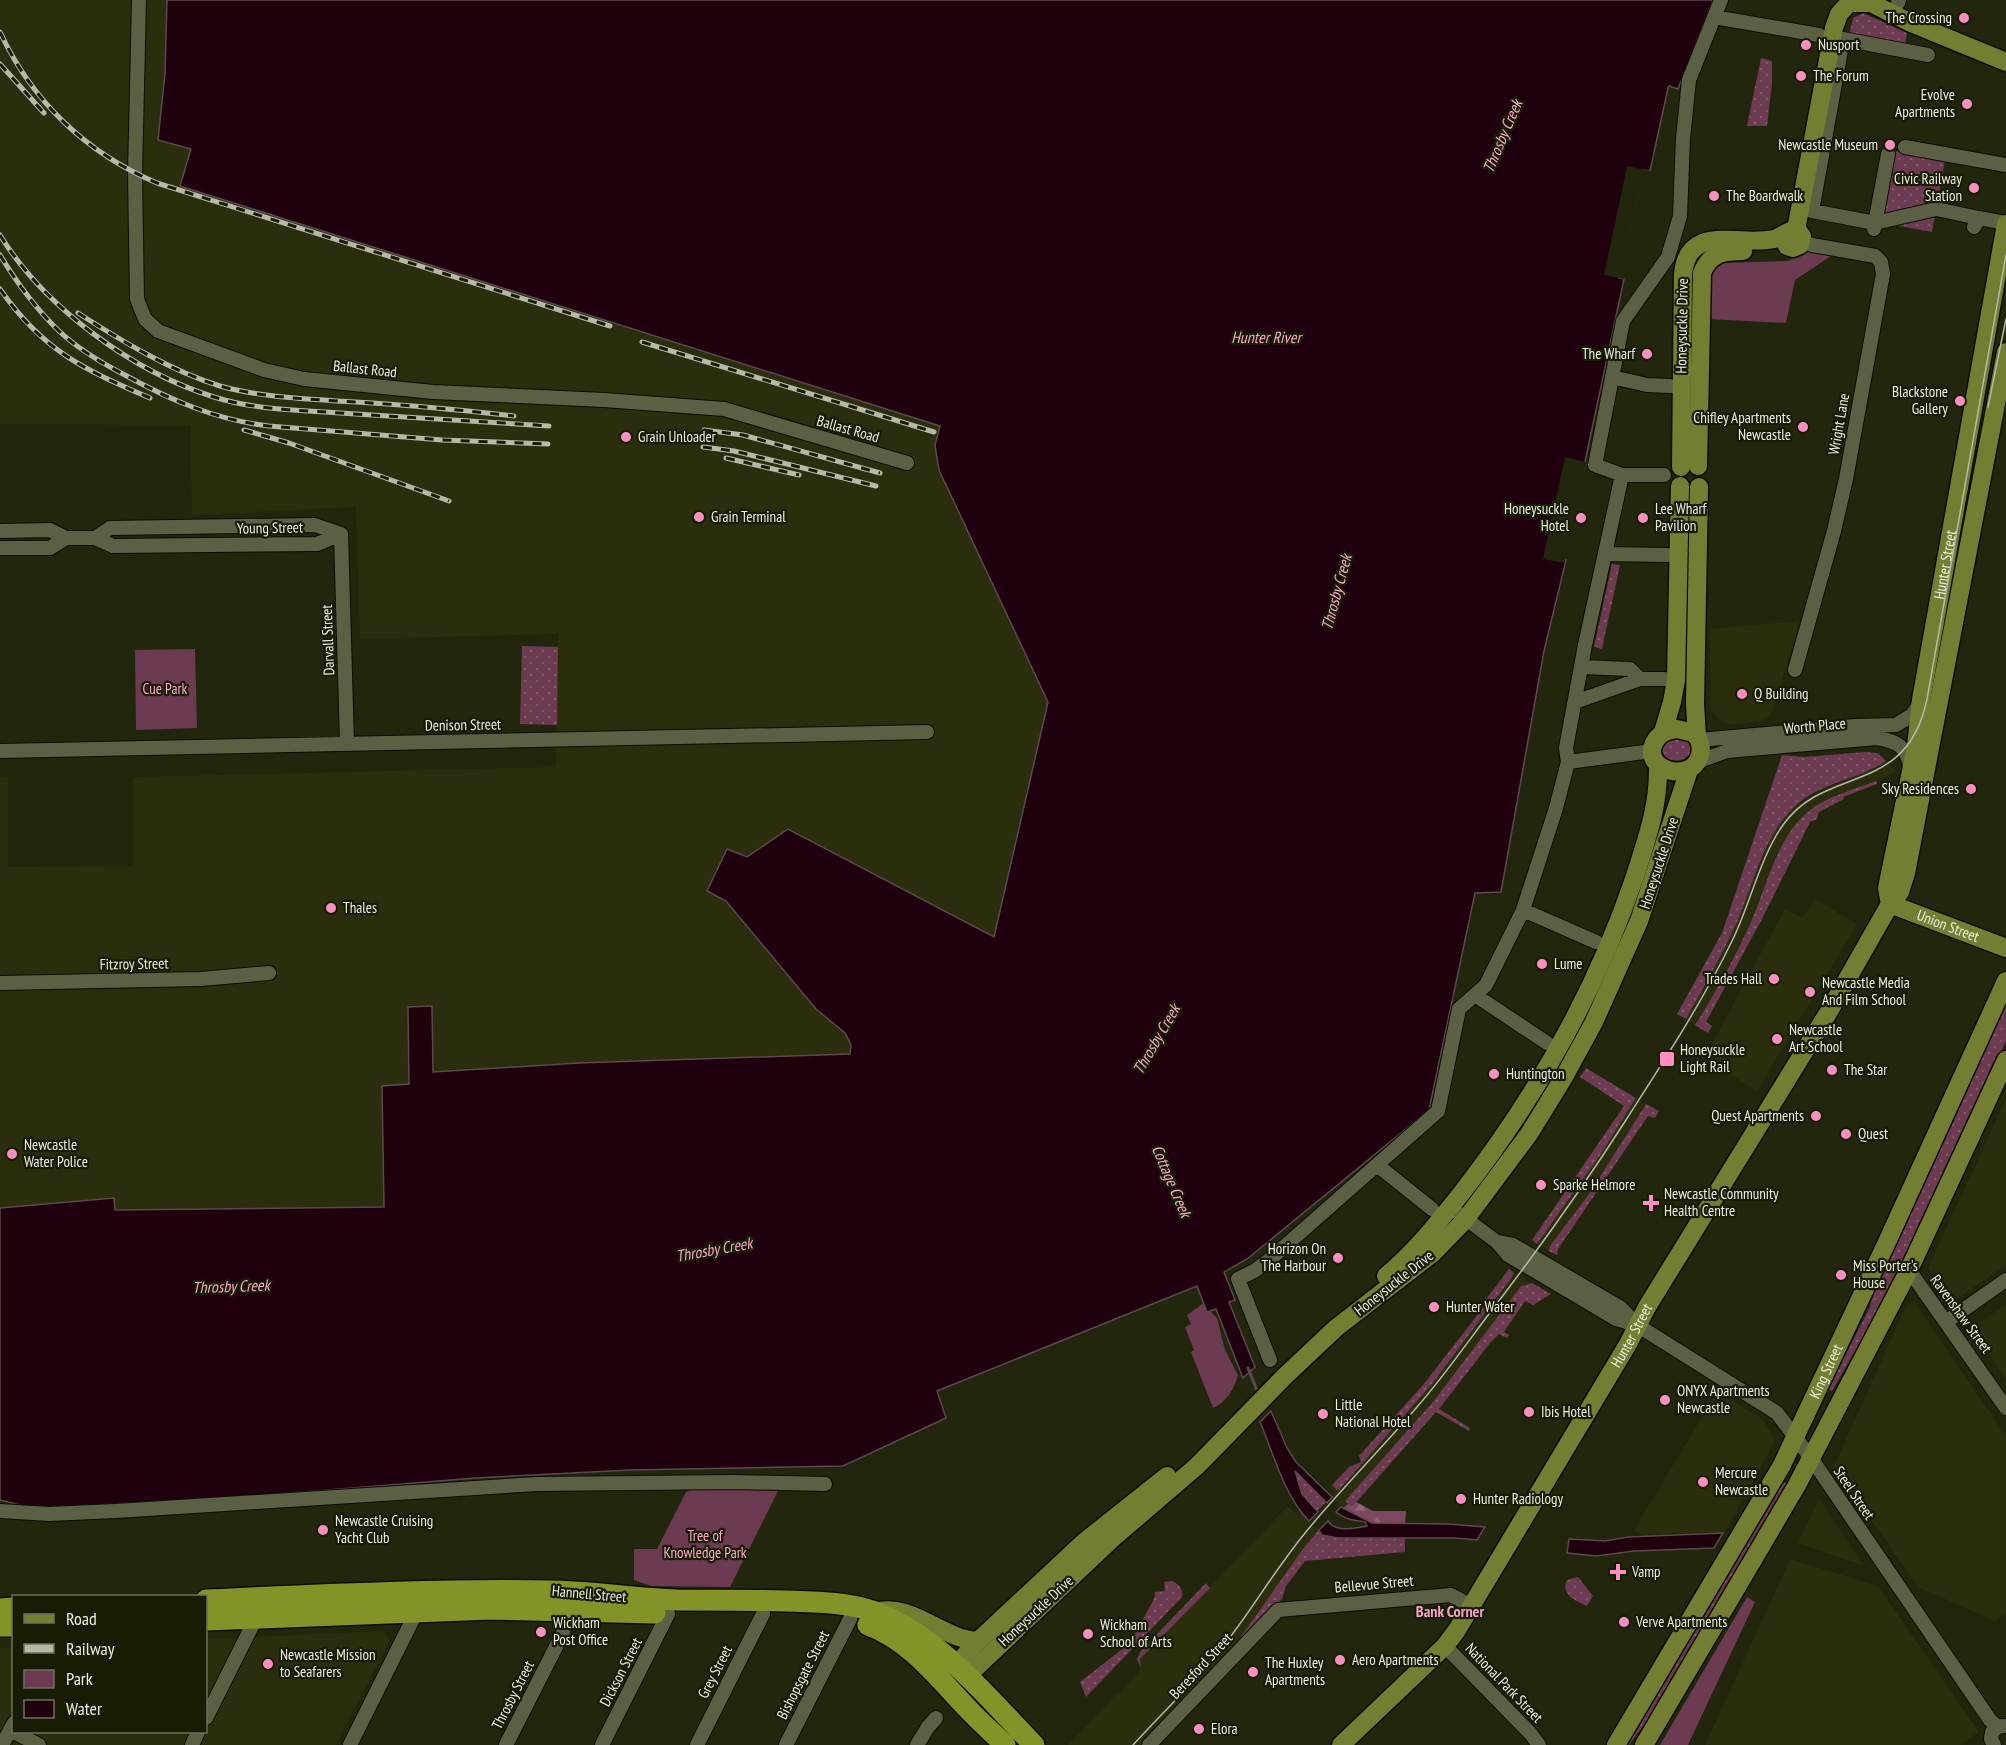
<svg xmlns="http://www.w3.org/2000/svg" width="2006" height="1745" viewBox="0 0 2006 1745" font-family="'PT Sans Narrow',sans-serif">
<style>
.built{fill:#2a2e0d}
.grass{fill:url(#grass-dots)}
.forest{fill:url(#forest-firs)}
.park{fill:#6c3a51}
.water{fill:#20000f;stroke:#5d484e;stroke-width:1.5}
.pier{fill:#22260d}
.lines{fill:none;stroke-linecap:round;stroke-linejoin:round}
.stream{stroke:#5d484e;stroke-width:3}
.minor-casing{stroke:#0c0f00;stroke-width:16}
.major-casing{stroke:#0c0f00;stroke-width:21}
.highway-casing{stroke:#0c0f00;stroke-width:24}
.minor{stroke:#5b6045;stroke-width:14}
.major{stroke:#747e33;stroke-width:18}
.highway{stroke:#859227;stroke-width:21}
.tram{stroke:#b6b9a8;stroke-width:1.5}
.rail-casing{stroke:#b6b9a8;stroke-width:5}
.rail{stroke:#191c04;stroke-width:3;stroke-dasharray:9;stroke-linecap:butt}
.poi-dot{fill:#fc8fc2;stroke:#191c04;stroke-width:2}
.labels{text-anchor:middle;stroke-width:4.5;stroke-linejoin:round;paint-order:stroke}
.poi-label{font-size:15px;fill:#ecefe0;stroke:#191c04;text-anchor:start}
.street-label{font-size:15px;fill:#ecefe0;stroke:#191c04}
.park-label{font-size:15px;fill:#fdaacf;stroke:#191c04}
.water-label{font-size:16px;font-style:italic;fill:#f9a6cb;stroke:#191c04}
.neighbourhood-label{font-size:16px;font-weight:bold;fill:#f0a3c5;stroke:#191c04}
</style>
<defs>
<pattern id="grass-dots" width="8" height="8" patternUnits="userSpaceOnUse" patternTransform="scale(1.5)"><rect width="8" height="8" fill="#6c3a51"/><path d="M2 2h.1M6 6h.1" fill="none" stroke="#81576a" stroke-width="1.8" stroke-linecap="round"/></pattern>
<pattern id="forest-firs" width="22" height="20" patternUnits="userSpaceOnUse" patternTransform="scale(1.5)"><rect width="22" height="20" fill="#7d4961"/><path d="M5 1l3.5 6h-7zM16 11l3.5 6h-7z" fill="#906477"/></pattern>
</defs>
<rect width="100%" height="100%" fill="#22260d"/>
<path class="built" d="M0,0H167L165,74L158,140L192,149L180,186L941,426L935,445L939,470L1048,702L994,937L788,829L747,857L727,849L707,891L726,901L816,1009L845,1034L851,1045L850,1054L433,1072L432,1007H409V1085L382,1087L384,1207L115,1210L114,1198L0,1208V777L8,778V867L133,866V777L556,767L558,634L360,639L356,507L192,515L190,425L0,424Z
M1800,621L1773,710L1768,716L1762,721L1732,725L1718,719L1711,709L1710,629Z
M1886,761L1896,771L1886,777L1836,797L1809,811L1787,836L1778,851L1749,925L1715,993L1695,1025L1686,1019L1732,932L1774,831L1788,813L1807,797L1869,771Z
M1815,899L1857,924L1757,1091L1704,1058L1785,909L1802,918Z
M1636,1098L1646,1104L1589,1194L1551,1246L1549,1251L1539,1242L1601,1154Z
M2006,1099V1265L1953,1302L1928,1268Z
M1514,1273L1532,1283L1521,1286L1433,1402L1345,1502L1348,1504L1343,1508L1331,1496L1334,1492L1330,1489L1332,1485L1339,1490L1432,1384L1513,1277L1512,1275Z
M1915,1303L2006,1436V1613L1995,1621L1918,1587L1834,1466L1907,1304Z
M2006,1304V1379L1971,1329Z
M1717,1392L1764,1420L1773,1437V1444L1725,1532L1640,1534L1634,1530Z
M1819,1499L1864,1566L1798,1543Z
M1288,1506L1299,1517L1302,1514L1309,1521L1308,1523L1310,1522L1319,1530L1302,1550L1229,1654L1145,1745H1068L1118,1692L1120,1693L1141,1669L1140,1659Z
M1790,1559L1878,1586L1979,1732L1960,1745H1705Z
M384,1631L390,1640L336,1745H0V1648L13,1647L14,1732H206V1639Z"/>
<path class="grass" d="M1863,13L1907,33L1905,46L1849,36L1853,18Z
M1761,58L1772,61V83L1767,126H1747Z
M1895,151L1945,160L1932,232L1882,223Z
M1612,564L1620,565L1602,649L1594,647Z
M522,646L558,647L557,725L520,724Z
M1674,739L1685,740L1691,744L1692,750C1688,760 1676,763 1666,758L1662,751C1663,744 1667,741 1674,739Z
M1865,752L1878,753L1886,761C1860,779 1825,782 1800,802C1764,831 1755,882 1737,922C1722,955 1704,987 1686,1019L1677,1014L1722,933L1782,755L1804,757Z
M1876,781L1877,784L1843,797L1844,799L1819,812L1817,819L1810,822L1762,919L1706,1022L1712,1026L1708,1033L1695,1025C1716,992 1734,959 1750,924C1767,886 1776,838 1809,811C1828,796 1855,789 1876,781Z
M2006,1004V1041L1888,1293L1832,1391L1828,1389L1870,1307L1875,1282L1897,1233L1904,1228Z
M1586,1068L1636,1098L1601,1154L1537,1244L1532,1240L1624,1106L1580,1077Z
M1646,1104L1659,1111L1655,1118L1648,1116L1558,1249L1557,1255L1549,1251L1550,1246L1589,1194Z
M1509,1269L1514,1273L1512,1275L1513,1276L1432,1384L1338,1491L1332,1485L1349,1467L1361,1462L1359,1456L1423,1385L1489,1300L1487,1298Z
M1532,1283L1551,1294L1533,1305L1525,1301L1504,1332L1509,1335L1507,1338L1499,1334L1490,1343L1439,1409L1470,1428L1469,1431L1436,1412L1352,1507L1345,1501L1433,1402L1521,1286Z
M1295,1471L1326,1502L1317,1511L1302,1494L1294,1473Z
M1784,1482L1789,1485L1653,1713L1629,1745H1623Z
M1319,1530L1322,1535L1338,1538H1405V1552L1305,1561L1286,1586L1282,1599L1229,1654L1302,1550Z
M1578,1577L1593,1596L1587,1606C1575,1601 1560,1594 1567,1580Z
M1171,1581C1178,1583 1184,1589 1182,1597L1086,1697L1080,1682L1130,1643L1155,1597V1592L1165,1591L1164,1582Z
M1206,1583L1210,1588L1140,1659L1141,1669L1137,1659L1140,1652Z"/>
<path class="forest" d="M1356,1502L1373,1511H1406L1405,1524L1372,1523L1343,1508L1348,1504L1352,1506Z"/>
<path class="park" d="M1806,251L1831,256L1795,280L1786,323L1708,319L1707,287L1712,271L1724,263L1788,261Z
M195,649L197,728L136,730L135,650Z
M1205,1302L1211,1312L1217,1318L1225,1350L1238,1375C1234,1389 1227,1402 1213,1408L1191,1352L1194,1350L1185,1327L1191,1324L1187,1315Z
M696,1487L779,1489L730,1587L651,1586L634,1580V1549H657L686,1492Z
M1747,1597L1755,1602L1688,1745H1660Z"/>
<path class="water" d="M167,0H1713L1678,89L1669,86L1668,88L1650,171L1643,170L1619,278L1624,279L1583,471L1575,472L1558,559L1566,560L1544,651L1501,892L1475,893L1429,1110L1247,1259L1224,1272L1235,1300L1229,1302L1255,1367L1243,1378L1216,1309L1207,1312L1197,1286L937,1391L946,1418L843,1466L630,1470L475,1478L255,1496L115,1504L32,1508L0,1500V1208L114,1198L115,1210L384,1207L382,1086L409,1084L408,1007L432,1006L433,1072L579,1063L850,1054L851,1045L845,1033L816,1009L726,901L707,891L727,849L747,857L788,829L994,937L1048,702L939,470L935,445L940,426L180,186L191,149L158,140L165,74Z
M1271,1411L1287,1448L1296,1462L1332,1497L1327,1503L1295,1471L1302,1494L1318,1512L1309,1521C1284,1496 1274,1454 1260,1422Z
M1341,1507L1372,1523L1449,1524L1485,1527L1477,1540L1455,1538H1338L1322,1535L1319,1530L1328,1521C1335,1533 1356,1528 1367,1526L1365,1522C1354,1520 1345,1520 1336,1512Z
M1723,1533L1714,1548L1634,1551L1596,1556L1567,1553L1569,1539L1605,1541L1628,1537Z"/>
<path class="pier" d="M1627,166L1650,171V174L1645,173L1641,192H1639L1623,265L1625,266L1623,276H1625L1624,279L1604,275Z
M1565,457L1586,462L1583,474H1578L1575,480L1561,552V556L1566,557L1564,563L1543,559Z"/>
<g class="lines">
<path class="stream" d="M1248,1368L1258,1393"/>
<defs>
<path id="minor" d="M139,0L135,174L137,299L145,319L158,331L264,370L304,379L433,392L604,400L724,409L907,463
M1898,3L1899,0
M1714,17L1819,35
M1928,55L1843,39L1812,211L1875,223L1936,209L1979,218
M1905,147L2006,165
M1974,227L1979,218L2006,223
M1874,229L1888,154
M1612,377L1647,385L1670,386
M1622,475H1664
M0,531L50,530L66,538H95L113,546L317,544L341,534
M341,534L347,744
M95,538L110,528L315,525L341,534
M0,548H50L66,538
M1605,554L1667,555
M1581,667L1630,669L1640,679
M1795,670L1834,531L1846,479L1883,274L1881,262L1875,256L1812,245L1802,241
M1575,702L1640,679H1665
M1699,740L1855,726L1896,725L1912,715L1920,703
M0,751L927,732
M1568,762L1652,751
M1697,762L1727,751L1877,738C1896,741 1907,746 1910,767
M1523,910L1596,942
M0,983L201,979L269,973
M1475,995L1547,1043
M1377,1165L1432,1209
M1450,1207L1497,1242L1513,1245L1621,1308L1637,1325
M1497,1242L1508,1255L1616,1319L1637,1325L1777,1413L1811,1458L1990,1720L1998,1727
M1909,1270L2006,1408
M1946,1322L2006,1280
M1270,1360L1238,1279L1254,1271L1268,1261L1438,1111L1459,1009L1486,985L1523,910L1556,808L1568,762L1566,748L1585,645L1622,475L1595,465L1623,321L1668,257L1680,216L1683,138L1689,80L1721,0
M0,1511L49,1514L116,1511L537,1484L734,1482L825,1484
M1445,1646L1531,1734L1539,1745
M206,1718L256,1618
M10,1730L39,1745
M2,1745L14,1723
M192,1745L198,1732
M350,1745L417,1611
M506,1745L563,1633L569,1606
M602,1745L668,1614
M697,1745L763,1614
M786,1745L850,1619
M917,1745L928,1727L936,1718
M1149,1745L1278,1610L1451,1595L1471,1606
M1994,1745L1991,1739L1992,1732L1998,1727L2004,1726"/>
<g id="major">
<path d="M1850,3H1871L1911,23L2006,62"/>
<path d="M1796,230L1834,28L1839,14L1848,4"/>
<path d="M1698,466L1702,273C1710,253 1723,251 1743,251"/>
<path d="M1681,467L1683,274C1688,222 1740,247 1774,239C1785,236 1793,223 1802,236L1800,245L1793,248L1787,246L1784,239L1786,233"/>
<path d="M1677,729L1694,733C1700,739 1702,746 1700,755C1692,785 1641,770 1654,743C1659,733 1667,730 1677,729Z"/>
<path d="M1663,732L1672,702L1676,680L1680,486"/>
<path d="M1697,737L1695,704L1699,487"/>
<path id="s1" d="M1890,904L1887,888L1916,747L1921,700L2006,224"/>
<path id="s2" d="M1890,904L2006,948"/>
<path d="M1386,1276C1414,1253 1437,1224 1460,1195C1535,1099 1596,992 1635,876C1647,838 1659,806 1658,765"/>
<path d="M875,1612C912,1602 941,1639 978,1641"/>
<path d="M955,1666L978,1641L1084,1542L1167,1476"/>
<path d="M966,1677L1113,1538L1197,1466L1285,1376L1336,1328L1433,1253L1465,1220L1529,1134L1564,1077L1594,1022L1639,921L1689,770"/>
<path id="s3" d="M1341,1745L1445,1646L1457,1630L1628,1344L1647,1307L1828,1013L1890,904L1900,892L1906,873L2006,352"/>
<path id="s4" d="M1616,1745L1782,1465L1887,1242L2006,981"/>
<path d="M1644,1745L1797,1485L1909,1270L2006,1060"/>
</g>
<path id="highway" d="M206,1600C320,1595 435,1589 550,1591C592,1591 634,1599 677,1600C713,1600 749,1600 786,1601C815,1602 847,1602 875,1612C939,1636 987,1697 1034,1745
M0,1609L14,1608
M206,1620L491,1609L655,1613
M868,1625C911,1641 938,1678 969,1710C980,1722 993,1733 1005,1745
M0,1626H14"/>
</defs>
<use href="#minor" class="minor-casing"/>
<use href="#major" class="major-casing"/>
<use href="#highway" class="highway-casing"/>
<use href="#minor" class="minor"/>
<use href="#major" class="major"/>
<use href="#highway" class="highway"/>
<path class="tram" d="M1988,407L2006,319
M1133,1745C1166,1709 1202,1675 1231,1636C1258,1600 1281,1561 1310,1527C1344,1486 1382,1448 1417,1407C1445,1375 1469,1340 1495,1306C1541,1246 1585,1184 1626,1120C1663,1062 1702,1003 1732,941C1750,905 1760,857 1783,825C1826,764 1907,797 1927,699L2006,255"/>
<defs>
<path id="rail" d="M0,32C32,101 86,153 157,183L610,326
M0,64L44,113
M0,235C44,307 133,372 214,397C255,410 298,410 340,413C410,418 479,421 549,426
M0,255C17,283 35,308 59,331C78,349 100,362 123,374C170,400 216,420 269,426L442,440L548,444
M0,289C43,351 83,369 150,398
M78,313C120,340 171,371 220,386C263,398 310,399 355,402C408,405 461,410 514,416
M642,342L934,432
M244,430L289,443L449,501
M704,430L743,435L880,473
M703,447L734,451L876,486
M726,458L799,475"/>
</defs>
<use href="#rail" class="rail-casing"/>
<use href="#rail" class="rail"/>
</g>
<g class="poi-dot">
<circle cx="1964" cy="18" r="6"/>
<circle cx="1806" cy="45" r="6"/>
<circle cx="1801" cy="76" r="6"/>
<circle cx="1967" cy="104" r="6"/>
<circle cx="1890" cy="145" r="6"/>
<circle cx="1974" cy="188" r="6"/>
<circle cx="1714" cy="196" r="6"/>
<circle cx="1647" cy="354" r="6"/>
<circle cx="1960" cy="401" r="6"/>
<circle cx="1803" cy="427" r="6"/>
<circle cx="626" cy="437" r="6"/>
<circle cx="699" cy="517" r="6"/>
<circle cx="1581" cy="518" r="6"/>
<circle cx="1643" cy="518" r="6"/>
<circle cx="1742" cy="694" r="6"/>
<circle cx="1971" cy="789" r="6"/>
<circle cx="331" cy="908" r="6"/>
<circle cx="1542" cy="964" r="6"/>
<circle cx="1774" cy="979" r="6"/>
<circle cx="1810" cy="992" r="6"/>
<circle cx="1777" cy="1039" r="6"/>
<rect x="1659" y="1051" width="16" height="16" rx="3"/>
<circle cx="1832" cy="1070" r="6"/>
<circle cx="1494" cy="1074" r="6"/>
<circle cx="1816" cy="1116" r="6"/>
<circle cx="1846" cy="1134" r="6"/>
<circle cx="12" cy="1154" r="6"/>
<circle cx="1541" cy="1185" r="6"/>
<path d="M1648 1194h6v6h6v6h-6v6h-6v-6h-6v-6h6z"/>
<circle cx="1338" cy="1258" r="6"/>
<circle cx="1841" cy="1275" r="6"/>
<circle cx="1434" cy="1307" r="6"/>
<circle cx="1665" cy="1400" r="6"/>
<circle cx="1529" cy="1412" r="6"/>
<circle cx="1323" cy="1414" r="6"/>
<circle cx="1703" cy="1482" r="6"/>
<circle cx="1461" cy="1499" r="6"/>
<circle cx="323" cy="1530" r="6"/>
<path d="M1615 1563h6v6h6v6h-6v6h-6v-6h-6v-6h6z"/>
<circle cx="1624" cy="1622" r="6"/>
<circle cx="541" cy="1632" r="6"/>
<circle cx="1088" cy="1634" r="6"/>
<circle cx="1340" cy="1660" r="6"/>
<circle cx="268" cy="1664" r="6"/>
<circle cx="1253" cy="1672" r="6"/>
<circle cx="1199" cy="1729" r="6"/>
</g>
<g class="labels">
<g class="poi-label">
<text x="1952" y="23" text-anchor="end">The Crossing</text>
<text x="1818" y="50">Nusport</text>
<text x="1813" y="81">The Forum</text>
<text x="1955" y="100" text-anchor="end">Evolve<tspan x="1955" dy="17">Apartments</tspan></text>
<text x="1878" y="150" text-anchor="end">Newcastle Museum</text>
<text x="1962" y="184" text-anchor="end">Civic Railway<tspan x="1962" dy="17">Station</tspan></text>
<text x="1726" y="201">The Boardwalk</text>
<text x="1635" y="359" text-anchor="end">The Wharf</text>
<text x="1948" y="397" text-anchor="end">Blackstone<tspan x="1948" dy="17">Gallery</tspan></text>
<text x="1791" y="423" text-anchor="end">Chifley Apartments<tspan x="1791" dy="17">Newcastle</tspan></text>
<text x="638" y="442">Grain Unloader</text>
<text x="1569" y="514" text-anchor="end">Honeysuckle<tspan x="1569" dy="17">Hotel</tspan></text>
<text x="1655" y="514">Lee Wharf<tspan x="1655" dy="17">Pavilion</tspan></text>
<text x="711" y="522">Grain Terminal</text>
<text x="1754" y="699">Q Building</text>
<text x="1959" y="794" text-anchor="end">Sky Residences</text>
<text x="343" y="913">Thales</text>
<text x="1554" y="969">Lume</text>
<text x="1762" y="984" text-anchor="end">Trades Hall</text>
<text x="1822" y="988">Newcastle Media<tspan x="1822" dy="17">And Film School</tspan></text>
<text x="1789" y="1035">Newcastle<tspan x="1789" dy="17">Art School</tspan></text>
<text x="1680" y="1055">Honeysuckle<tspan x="1680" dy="17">Light Rail</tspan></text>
<text x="1844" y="1075">The Star</text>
<text x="1506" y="1079">Huntington</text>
<text x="1804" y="1121" text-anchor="end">Quest Apartments</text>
<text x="1858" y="1139">Quest</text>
<text x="24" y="1150">Newcastle<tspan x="24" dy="17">Water Police</tspan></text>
<text x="1553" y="1190">Sparke Helmore</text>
<text x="1664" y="1199">Newcastle Community<tspan x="1664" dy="17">Health Centre</tspan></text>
<text x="1326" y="1254" text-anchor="end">Horizon On<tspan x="1326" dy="17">The Harbour</tspan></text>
<text x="1853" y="1271">Miss Porter's<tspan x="1853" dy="17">House</tspan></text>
<text x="1446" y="1312">Hunter Water</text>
<text x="1677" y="1396">ONYX Apartments<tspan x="1677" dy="17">Newcastle</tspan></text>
<text x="1335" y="1410">Little<tspan x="1335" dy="17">National Hotel</tspan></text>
<text x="1541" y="1417">Ibis Hotel</text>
<text x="1715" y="1478">Mercure<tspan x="1715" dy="17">Newcastle</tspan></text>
<text x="1473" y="1504">Hunter Radiology</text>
<text x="335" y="1526">Newcastle Cruising<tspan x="335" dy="17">Yacht Club</tspan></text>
<text x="1632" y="1577">Vamp</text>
<text x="1636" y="1627">Verve Apartments</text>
<text x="553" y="1628">Wickham<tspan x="553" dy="17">Post Office</tspan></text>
<text x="1100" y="1630">Wickham<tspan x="1100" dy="17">School of Arts</tspan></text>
<text x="280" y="1660">Newcastle Mission<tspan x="280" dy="17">to Seafarers</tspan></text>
<text x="1352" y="1665">Aero Apartments</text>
<text x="1265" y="1668">The Huxley<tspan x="1265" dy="17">Apartments</tspan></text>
<text x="1211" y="1734">Elora</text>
</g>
<g class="street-label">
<text transform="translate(1682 326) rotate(-89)" y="5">Honeysuckle Drive</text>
<text transform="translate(365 369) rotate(6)" y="5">Ballast Road</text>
<text transform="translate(1839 424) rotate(-80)" y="5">Wright Lane</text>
<text transform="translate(848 429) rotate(16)" y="5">Ballast Road</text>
<text transform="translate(270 528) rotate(-1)" y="5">Young Street</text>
<text dy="5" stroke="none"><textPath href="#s1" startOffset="345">Hunter Street</textPath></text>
<text transform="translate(328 640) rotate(-92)" y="5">Darvall Street</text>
<text transform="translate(463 725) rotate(-1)" y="5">Denison Street</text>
<text transform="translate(1815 726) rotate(-5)" y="5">Worth Place</text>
<text transform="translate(1659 863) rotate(-72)" y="5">Honeysuckle Drive</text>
<text dy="5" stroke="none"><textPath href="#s2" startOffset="62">Union Street</textPath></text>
<text transform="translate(134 964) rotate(-1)" y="5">Fitzroy Street</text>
<text transform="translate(1394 1283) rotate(-38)" y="5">Honeysuckle Drive</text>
<text transform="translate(1961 1314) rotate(54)" y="5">Ravenshaw Street</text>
<text dy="5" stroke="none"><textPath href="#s3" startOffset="506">Hunter Street</textPath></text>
<text dy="5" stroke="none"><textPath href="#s4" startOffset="429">King Street</textPath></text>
<text transform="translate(1854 1493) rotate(56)" y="5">Steel Street</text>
<text transform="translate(1374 1584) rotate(-5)" y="5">Bellevue Street</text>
<text transform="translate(589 1594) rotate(5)" y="5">Hannell Street</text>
<text transform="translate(1036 1611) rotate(-43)" y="5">Honeysuckle Drive</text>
<text transform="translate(1201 1666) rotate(-47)" y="5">Beresford Street</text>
<text transform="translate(621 1672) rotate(-63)" y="5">Dickson Street</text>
<text transform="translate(715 1672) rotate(-63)" y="5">Grey Street</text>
<text transform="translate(803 1675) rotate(-63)" y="5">Bishopsgate Street</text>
<text transform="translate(1504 1683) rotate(46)" y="5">National Park Street</text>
<text transform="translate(513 1695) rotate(-63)" y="5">Throsby Street</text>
</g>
<g class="park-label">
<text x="165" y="694">Cue Park</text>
<text x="705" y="1541">Tree of<tspan x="705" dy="17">Knowledge Park</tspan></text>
</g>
<g class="water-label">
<text transform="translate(1502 136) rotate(-67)" y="6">Throsby Creek</text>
<text x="1266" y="343">Hunter River</text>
<text transform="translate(1336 592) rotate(-75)" y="6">Throsby Creek</text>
<text transform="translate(1156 1039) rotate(-60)" y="6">Throsby Creek</text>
<text transform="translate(1172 1181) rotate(67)" y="6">Cottage Creek</text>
<text transform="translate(714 1249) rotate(-10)" y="6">Throsby Creek</text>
<text transform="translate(231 1286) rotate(-2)" y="6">Throsby Creek</text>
</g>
<g class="neighbourhood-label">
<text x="1450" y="1617">Bank Corner</text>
</g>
</g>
<rect x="12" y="1595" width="195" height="138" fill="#191c04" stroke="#6d705c" stroke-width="1.5"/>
<rect x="24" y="1614" width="30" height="9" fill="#747e33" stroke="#6d705c" stroke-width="1.5"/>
<text x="66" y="1625" font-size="18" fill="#ecefe0">Road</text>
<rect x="24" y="1644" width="30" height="9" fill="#b6b9a8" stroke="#6d705c" stroke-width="1.5"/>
<text x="66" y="1655" font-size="18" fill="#ecefe0">Railway</text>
<rect x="24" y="1670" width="30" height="18" fill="#6c3a51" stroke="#6d705c" stroke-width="1.5"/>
<text x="66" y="1685" font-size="18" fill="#ecefe0">Park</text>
<rect x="24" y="1700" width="30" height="18" fill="#20000f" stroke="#6d705c" stroke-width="1.5"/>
<text x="66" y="1715" font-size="18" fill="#ecefe0">Water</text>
</svg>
